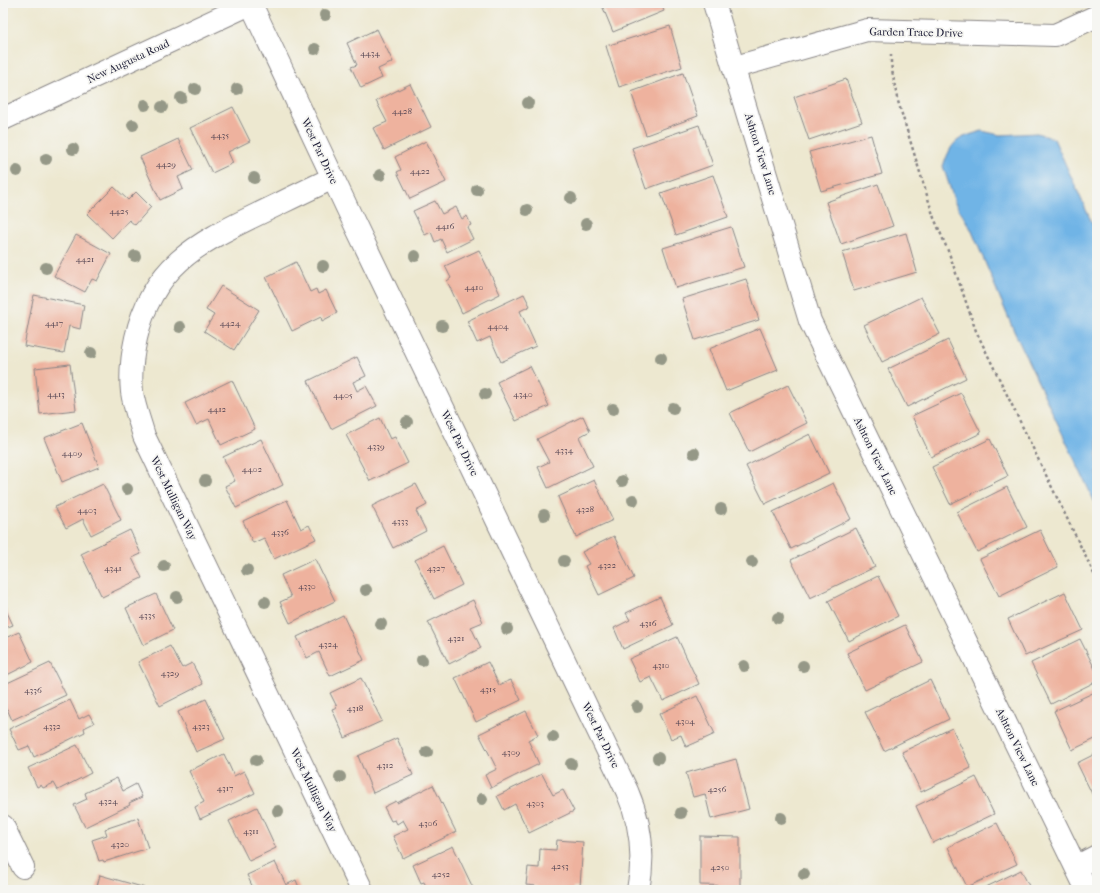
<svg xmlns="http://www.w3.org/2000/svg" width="1100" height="893" viewBox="0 0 1100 893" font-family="'IM FELL French Canon',serif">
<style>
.water{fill:#70b4e6;stroke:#496b90}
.building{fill:#eeb29e}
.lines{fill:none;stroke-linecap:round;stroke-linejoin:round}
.minor-casing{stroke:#888586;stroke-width:24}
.tertiary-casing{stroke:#888586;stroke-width:24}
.path{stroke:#888586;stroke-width:2.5;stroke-dasharray:3 3;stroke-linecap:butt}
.minor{stroke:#fff;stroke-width:22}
.tertiary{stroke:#fff;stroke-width:22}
.tree{fill:#959887}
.labels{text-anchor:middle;stroke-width:3.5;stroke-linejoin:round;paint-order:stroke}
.number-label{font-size:9px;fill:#554654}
.street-label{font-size:11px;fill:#22223b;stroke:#f6f6f2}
</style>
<rect width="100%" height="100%" fill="#f6f6f2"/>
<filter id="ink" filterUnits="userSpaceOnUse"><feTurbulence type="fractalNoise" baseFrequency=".025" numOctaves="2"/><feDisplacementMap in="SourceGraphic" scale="8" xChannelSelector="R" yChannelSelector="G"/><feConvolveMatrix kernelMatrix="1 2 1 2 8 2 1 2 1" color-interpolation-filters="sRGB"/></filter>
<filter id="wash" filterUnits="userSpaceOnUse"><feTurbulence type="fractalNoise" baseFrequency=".012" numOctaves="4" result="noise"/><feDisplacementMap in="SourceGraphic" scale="16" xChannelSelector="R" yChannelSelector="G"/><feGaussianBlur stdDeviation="0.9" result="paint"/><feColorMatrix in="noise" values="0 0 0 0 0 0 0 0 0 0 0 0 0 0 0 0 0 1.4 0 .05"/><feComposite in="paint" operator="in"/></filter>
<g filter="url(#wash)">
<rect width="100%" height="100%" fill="#ede8d0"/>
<path class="water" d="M982,131L1000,135L1037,133L1054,139L1097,234V507L1014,331L971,229L955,203L943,166C953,140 955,139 982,131Z"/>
<g id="blocks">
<path class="building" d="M601,3H661L664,11L613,32Z
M670,26L682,67L619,87L606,46Z
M377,29L393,62L378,69L382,78L361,88L351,67L357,65L347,43Z
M683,73L698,116L646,135L631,92Z
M846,79L862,122L809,140L794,97Z
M410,84L431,127L384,150L373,128L387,122L376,101Z
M233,107L250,141L228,152L233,163L212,173L190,128Z
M699,125L713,165L646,189L632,148Z
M871,135L882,174L821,191L809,152Z
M178,139L193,170L178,177L183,189L160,200L140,157Z
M426,141L446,182L410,199L397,172L401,170L395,157Z
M713,175L728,217L676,235L661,193Z
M878,184L893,226L841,244L826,202Z
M114,187L128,200L136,192L151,207L135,225L129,220L112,238L87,214Z
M435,201L442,214L456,207L462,219L467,216L471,225L467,227L473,239L447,252L441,239L435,242L431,232L425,235L413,211Z
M731,227L744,267L676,288L663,248Z
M906,233L917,272L854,291L842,252Z
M76,235L111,254L97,281L92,279L85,292L54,276Z
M479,250L500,294L462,313L447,281L451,278L445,266Z
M296,262L310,292L316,289L318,294L326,290L337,313L322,321L321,317L292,331L266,277Z
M746,279L759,320L695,340L682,299Z
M221,286L259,310L234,350L204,331L214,315L206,310Z
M524,294L530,306L520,311L536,346L501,362L490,337L477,343L467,321Z
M34,295L84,305L80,329L69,326L64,353L24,346Z
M921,297L940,334L882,362L864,325Z
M760,328L778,370L726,391L709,349Z
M948,340L966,378L907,407L888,369Z
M357,357L366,376L353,382L357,391L366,386L377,406L331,429L308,381Z
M70,364L76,410L40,414L35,368Z
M530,366L549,406L516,421L497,382Z
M232,380L255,429L221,445L209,419L196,425L185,403Z
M788,385L807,423L749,452L730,413Z
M961,393L981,433L931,457L912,416Z
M583,416L590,431L579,437L593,466L548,488L538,467L549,462L537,439Z
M380,418L390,439L395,437L408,463L370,481L346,435Z
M82,423L99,467L62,482L44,438Z
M810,434L829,473L765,504L746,466Z
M261,439L283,485L236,508L225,486L235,481L223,457Z
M990,439L1008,476L950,504L932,467Z
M594,480L613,520L576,537L558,497Z
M833,483L851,519L791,549L773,512Z
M103,484L121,520L91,535L83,519L66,528L55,507Z
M416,484L427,505L416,511L426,531L393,548L372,506Z
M1007,487L1027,527L977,552L957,512Z
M287,500L301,529L309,525L316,539L274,559L264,538L253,543L243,521Z
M856,528L875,567L810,598L791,560Z
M130,530L141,554L132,558L142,578L102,597L81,554Z
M1040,530L1058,567L999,596L980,559Z
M614,536L634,578L599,595L585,566L589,564L582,552Z
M443,546L462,585L434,599L415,560Z
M315,559L335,601L290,623L280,602L291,597L281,575Z
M878,576L898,616L849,641L828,601Z
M1065,592L1083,630L1025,656L1008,619Z
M156,594L173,630L143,645L126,608Z
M660,597L673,625L623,649L614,628L630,620L626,613Z
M473,600L483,622L471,627L481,648L449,664L428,622Z
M3,604L13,625L3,629Z
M343,615L364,660L330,676L319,652L307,658L297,637Z
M905,625L923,662L865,690L847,653Z
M19,632L33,662L3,677V639Z
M677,637L699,684L663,701L651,677L640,682L629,659Z
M1080,639L1097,673V681L1051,704L1031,663Z
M170,646L182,668L192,663L203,684L160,706L138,662Z
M488,662L499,685L511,680L521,700L476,722L455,678Z
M50,663L66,695L12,720L7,709L3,711V685Z
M361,678L382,721L345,738L332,709L337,707L330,693Z
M930,680L949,719L884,751L865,712Z
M1097,691V738L1072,750L1054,711Z
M697,696L715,734L686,747L681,735L671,739L659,714Z
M206,699L225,739L196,752L178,712Z
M70,700L79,719L89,714L94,723L84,728L85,732L34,757L29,746L19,750L9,729Z
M526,711L538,735L528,740L539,764L491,788L485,775L497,769L479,734Z
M952,728L971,768L921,792L902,752Z
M397,738L413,775L373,793L358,756Z
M77,745L91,773L58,790L54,783L43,788L41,785L37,787L28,768Z
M1097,753V799L1095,800L1077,763Z
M224,754L234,776L244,771L255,793L200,819L195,807L204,802L189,771Z
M736,759L749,809L711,819L705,794L693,797L686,773Z
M542,774L553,795L563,790L574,811L529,833L515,804L504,810L497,796Z
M976,777L994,814L933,843L916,806Z
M117,778L123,791L136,784L142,797L129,803L130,805L85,827L74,805L87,799L85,793Z
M433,785L456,832L403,858L393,836L408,829L403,820L397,824L395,820L391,821L384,807L396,801L397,803Z
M257,807L276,848L249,861L229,821Z
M138,818L148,848L104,862L103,860L99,861L92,840L107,835L105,829Z
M997,823L1017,864L967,887L948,847Z
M700,836L740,837V886L700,885Z
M557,840L583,842L580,887H573V890H535L536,886L526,885L528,867L539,868L540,849L556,850Z
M453,846L474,890H428L424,882L421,883L413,865Z
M275,862L286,885L296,880L300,890H254L247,875Z
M1021,870L1031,890H980Z
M100,875L149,889L148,890H96Z"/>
</g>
</g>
<g filter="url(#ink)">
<use href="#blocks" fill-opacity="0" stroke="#888586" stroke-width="1"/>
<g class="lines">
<defs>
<path id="minor" d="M714,3L810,321L1087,890
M251,4L350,214L627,791C641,823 645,856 638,890
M735,67L867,30L1055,35L1097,16
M333,178C307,190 281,203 256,215C196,244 152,267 136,338C132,356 130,373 132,392C134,407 140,421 144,436L362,890
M3,826L23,867
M1076,867L1097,856"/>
<path id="tertiary" d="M3,119L252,3"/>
</defs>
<use href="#minor" class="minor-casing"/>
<use href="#tertiary" class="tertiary-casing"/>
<path class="path" d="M891,54V64L897,98L934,218L949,253L976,331L1097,580"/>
<use href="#minor" class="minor"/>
<use href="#tertiary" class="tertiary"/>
</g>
<g class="tree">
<circle cx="325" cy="15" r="6"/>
<circle cx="315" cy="49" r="6"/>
<circle cx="195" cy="89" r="6"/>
<circle cx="237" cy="89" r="6"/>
<circle cx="181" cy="98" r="6"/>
<circle cx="528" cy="103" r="6"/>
<circle cx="145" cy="105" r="6"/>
<circle cx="162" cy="107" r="6"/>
<circle cx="133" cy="125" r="6"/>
<circle cx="73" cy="149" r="6"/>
<circle cx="46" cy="159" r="6"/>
<circle cx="17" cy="171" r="6"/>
<circle cx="380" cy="175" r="6"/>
<circle cx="254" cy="178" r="6"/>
<circle cx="477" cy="190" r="6"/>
<circle cx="571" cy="198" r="6"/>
<circle cx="527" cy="210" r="6"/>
<circle cx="586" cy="224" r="6"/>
<circle cx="135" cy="256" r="6"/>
<circle cx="415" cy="256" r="6"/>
<circle cx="323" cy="266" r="6"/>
<circle cx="46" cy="268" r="6"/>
<circle cx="442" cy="326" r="6"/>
<circle cx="180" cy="327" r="6"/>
<circle cx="91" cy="353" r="6"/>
<circle cx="661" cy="358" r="6"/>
<circle cx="485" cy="394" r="6"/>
<circle cx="673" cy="408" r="6"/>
<circle cx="613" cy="409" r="6"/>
<circle cx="407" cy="422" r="6"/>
<circle cx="694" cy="453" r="6"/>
<circle cx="205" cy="481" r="6"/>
<circle cx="622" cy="481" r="6"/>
<circle cx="127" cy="489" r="6"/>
<circle cx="633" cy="500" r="6"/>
<circle cx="721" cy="509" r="6"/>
<circle cx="544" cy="515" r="6"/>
<circle cx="564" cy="561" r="6"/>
<circle cx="752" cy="562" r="6"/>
<circle cx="164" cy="566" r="6"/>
<circle cx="247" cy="570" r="6"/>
<circle cx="366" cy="590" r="6"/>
<circle cx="177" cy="597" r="6"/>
<circle cx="265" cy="602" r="6"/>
<circle cx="778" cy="618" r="6"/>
<circle cx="381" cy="624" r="6"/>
<circle cx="507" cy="629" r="6"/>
<circle cx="422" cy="660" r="6"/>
<circle cx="744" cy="666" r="6"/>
<circle cx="803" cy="666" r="6"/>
<circle cx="637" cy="707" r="6"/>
<circle cx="553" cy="737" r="6"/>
<circle cx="427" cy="752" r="6"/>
<circle cx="658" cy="758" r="6"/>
<circle cx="256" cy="760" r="6"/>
<circle cx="571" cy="764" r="6"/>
<circle cx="340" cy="777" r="6"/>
<circle cx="482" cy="799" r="6"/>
<circle cx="278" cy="811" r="6"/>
<circle cx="681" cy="813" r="6"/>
<circle cx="781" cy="818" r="6"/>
<circle cx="804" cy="874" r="6"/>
</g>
</g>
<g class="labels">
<g class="number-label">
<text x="370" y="56">4434</text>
<text x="402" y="114">4428</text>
<text x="220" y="138">4435</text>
<text x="166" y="167">4429</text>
<text x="420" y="174">4422</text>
<text x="119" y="214">4425</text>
<text x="445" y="229">4416</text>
<text x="85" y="262">4421</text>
<text x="474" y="290">4410</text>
<text x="54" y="326">4417</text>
<text x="230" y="326">4424</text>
<text x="498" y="329">4404</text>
<text x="56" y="397">4413</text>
<text x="523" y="397">4340</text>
<text x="343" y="398">4405</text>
<text x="217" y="412">4412</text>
<text x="376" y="449">4339</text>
<text x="564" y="453">4334</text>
<text x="72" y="456">4409</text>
<text x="252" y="472">4402</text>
<text x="585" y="512">4328</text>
<text x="87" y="513">4403</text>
<text x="400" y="524">4333</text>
<text x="280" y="535">4336</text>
<text x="607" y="568">4322</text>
<text x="113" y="571">4341</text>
<text x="436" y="571">4327</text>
<text x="307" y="589">4330</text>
<text x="147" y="618">4335</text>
<text x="648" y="626">4316</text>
<text x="456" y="641">4321</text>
<text x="328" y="647">4324</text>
<text x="661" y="668">4310</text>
<text x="170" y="676">4329</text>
<text x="488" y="692">4315</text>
<text x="33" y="693">4336</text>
<text x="355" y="711">4318</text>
<text x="685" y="724">4304</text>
<text x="52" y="729">4332</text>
<text x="201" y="729">4323</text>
<text x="511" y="755">4309</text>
<text x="385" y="768">4312</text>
<text x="225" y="791">4317</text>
<text x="717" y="792">4256</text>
<text x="108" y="804">4324</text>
<text x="535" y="806">4303</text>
<text x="428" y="826">4306</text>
<text x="251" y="834">4311</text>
<text x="120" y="847">4320</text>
<text x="560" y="869">4253</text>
<text x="720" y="870">4250</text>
<text x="441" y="877">4252</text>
</g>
<g class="street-label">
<text transform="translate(916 32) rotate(1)" y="4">Garden Trace Drive</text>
<text transform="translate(128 61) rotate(-25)" y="4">New Augusta Road</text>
<text transform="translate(320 151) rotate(65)" y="4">West Par Drive</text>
<text transform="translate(761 154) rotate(73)" y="4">Ashton View Lane</text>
<text transform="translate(460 443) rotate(64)" y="4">West Par Drive</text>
<text transform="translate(876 456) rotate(64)" y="4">Ashton View Lane</text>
<text transform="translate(174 498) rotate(64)" y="4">West Mulligan Way</text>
<text transform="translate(601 735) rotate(64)" y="4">West Par Drive</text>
<text transform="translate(1018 747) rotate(64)" y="4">Ashton View Lane</text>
<text transform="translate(314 790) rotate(64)" y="4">West Mulligan Way</text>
</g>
</g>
<rect width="1100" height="893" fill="none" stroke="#f6f6f2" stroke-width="16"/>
</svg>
